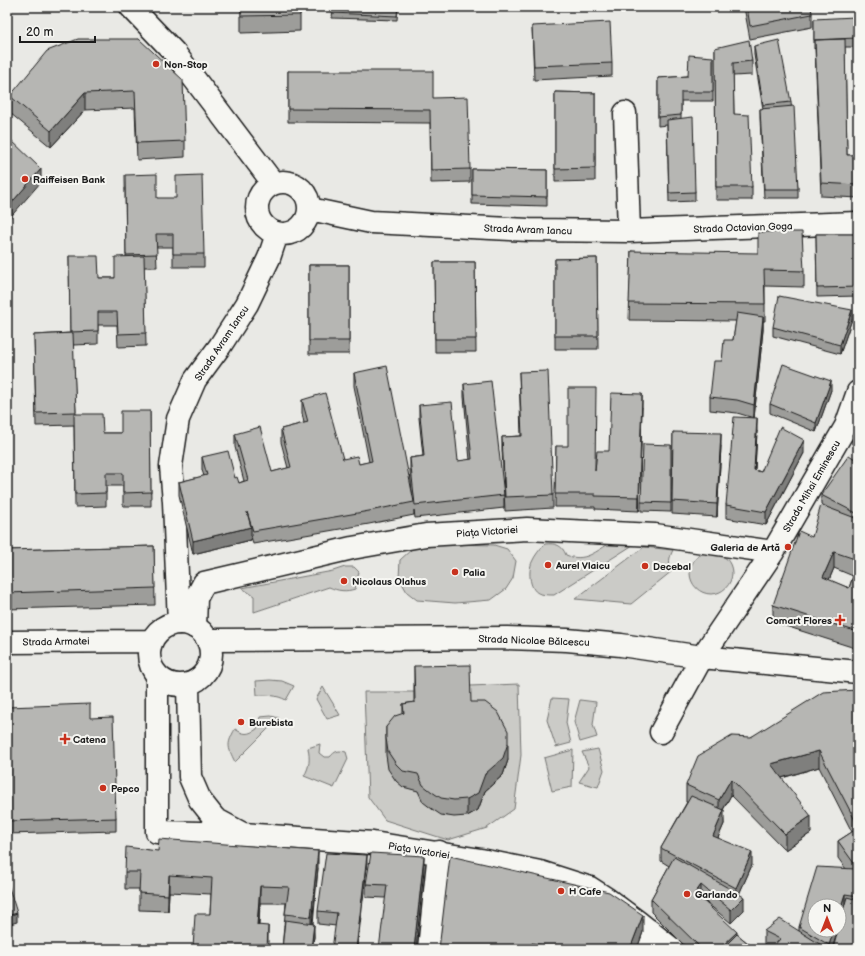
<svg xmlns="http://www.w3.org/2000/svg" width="865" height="956" viewBox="0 0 865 956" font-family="'Balsamiq Sans',sans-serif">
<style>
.green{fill:#cbcbc7;stroke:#747472}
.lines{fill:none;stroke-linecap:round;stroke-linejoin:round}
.minor-casing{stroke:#1c1c1c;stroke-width:25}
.major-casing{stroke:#1c1c1c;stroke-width:25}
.minor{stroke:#f6f6f2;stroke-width:22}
.major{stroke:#f6f6f2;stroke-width:22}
.wall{fill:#9d9d9a;stroke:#1c1c1c;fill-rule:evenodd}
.shaded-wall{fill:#7f7f7d;stroke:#1c1c1c}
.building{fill:#b6b6b3;stroke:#1c1c1c}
.poi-dot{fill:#c8321e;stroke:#f6f6f2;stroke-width:1.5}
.labels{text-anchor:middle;stroke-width:4;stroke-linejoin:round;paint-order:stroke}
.poi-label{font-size:10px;font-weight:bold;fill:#1c1c1c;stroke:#f6f6f2;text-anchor:start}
.street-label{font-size:10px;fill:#1c1c1c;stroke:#f6f6f2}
</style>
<rect width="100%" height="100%" fill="#e9e9e5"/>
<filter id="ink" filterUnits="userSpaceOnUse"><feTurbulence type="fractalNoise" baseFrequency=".025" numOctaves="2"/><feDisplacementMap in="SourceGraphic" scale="8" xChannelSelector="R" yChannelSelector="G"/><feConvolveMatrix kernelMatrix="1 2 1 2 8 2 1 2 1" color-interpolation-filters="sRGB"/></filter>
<g filter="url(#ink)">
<path class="green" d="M612,542L633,545L554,595C550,595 545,595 541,594C529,592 528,571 532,562C535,555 540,549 545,544C556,543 562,545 566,555C585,563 596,551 612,542Z
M450,544L494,545L507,549L516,561L513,578L506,589L491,600L455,603L417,600L407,592L399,578L400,560L412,549Z
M644,547L673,550C669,558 668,563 672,571L631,604L575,599Z
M690 573a21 21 0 1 1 42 0a21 21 0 1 1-42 0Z
M345,567H354L359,572L355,589C346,592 338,591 329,587L254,612V596L242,588L333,571Z
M270,680L282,681L294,686L286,700C277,695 267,695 257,695L256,681Z
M519,684L521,755L514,809L487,828L448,840L385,820L368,797L364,692H414L470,686Z
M323,687L340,715L327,719L316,699Z
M552,698L569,699L566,723L571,743L556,747L547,720Z
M580,700L596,702L593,725L597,737L580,742L574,722Z
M271,716L279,718L235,762C227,746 227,744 235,729C244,735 248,735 257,729L260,717Z
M320,744L319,753L324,757H330C335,751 338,750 346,752L348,759L334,788L304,776C310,766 310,759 308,748Z
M598,749L604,770L598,787L579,782L589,767L582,752Z
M573,750L572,787L552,791L544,758Z"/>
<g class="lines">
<defs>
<path id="minor" d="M131,7L174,52L273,183
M625,113L629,231
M257 208a26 26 0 1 1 52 0a26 26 0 1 1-52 0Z
M310,209L371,222L529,230L629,231L858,223
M179,623L174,502L171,466L178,419L195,380L220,346L247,304L269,258L277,234
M195,627L196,598L204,583L352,548L426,535L527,529L655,535L773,552
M208,640L507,638L567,640L621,645L702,657L858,672
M661,732L702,657L773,552L846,426L858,392
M429,949L439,852
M642,949L650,931"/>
<path id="major" d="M149 654a31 31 0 1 1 62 0a31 31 0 1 1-62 0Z
M7,642L152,641
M157,675V832L243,834L373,843L481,860L540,872L590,888L607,899L638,922L672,949
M188,685L190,777L200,800L215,819L241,833"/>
</defs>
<use href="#minor" class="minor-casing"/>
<use href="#major" class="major-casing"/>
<use href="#minor" class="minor"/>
<use href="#major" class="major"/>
</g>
<path class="wall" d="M241,7H300V31L241,33Z
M333,7H398L397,20L332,18Z
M744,7H811L812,14V27L750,39Z
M814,19L856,38V47H845L847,155H858V198L821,196L815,48L814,49Z
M532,26L612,63V76L534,80Z
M139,39L185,141V157L137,160L135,108L85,110L51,147L10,113V96Z
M754,46L791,102L798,189V198H764L760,118V109H763L754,55Z
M715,48L752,61V75L733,76L734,114L752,187V200H716Z
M713,57V101H681V118L695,192V201L669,202L667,125L658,126V78L688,76Z
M288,71L433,98L470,169V182L431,183L430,123L288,122Z
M555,92L595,93V181L555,182Z
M472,169L547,170V206L472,204Z
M125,188L157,198L204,254V267H173V247H156L157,267H144L146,346L118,347L117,325H98V344L73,345L76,414L103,433H121L150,411L151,506H123V486H106V506L75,507L74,425L36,426L34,335L70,333L69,256L99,278H115L126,256Z
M816,234H857L858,296L817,297Z
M631,251L804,271V287L765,286V321H763V330L754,418L737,413L710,410V397L722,361L733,340L736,321L629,320Z
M597,258L598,349H555V259Z
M434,262H475L476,352H435Z
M309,265H349V354H309Z
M852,319L840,354L773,336V327Z
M519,372L553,495V508L505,511L502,450V437L521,436Z
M354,373L412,493L410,471V458L423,456L419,418V405L458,461L470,460L464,397V384L504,495V508L415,518L414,510V515L369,524L253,544L251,536V540L193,554L179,495V482L204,476L202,470V457L235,478L239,483L244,481L235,447V434L272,472L288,468L281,442V429L304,423L302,413V400L343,459L359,464L369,462L354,386Z
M831,390L816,432L770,413V404Z
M642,407L639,511L595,509V507H555L556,446L596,470Z
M858,424V446L852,444V435Z
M757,431L755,470L761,472L804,453L766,525L726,518V505Z
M673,432L721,446L717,517L672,514Z
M671,445V512L641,511V502Z
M858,461V649L773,622V605L812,537L827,507L821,504V495ZM834,568L853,576L849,588L829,580Z
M154,546L155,605L7,609V550Z
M414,666L471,702L508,760L503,775L485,791L478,810L467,816L454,817L441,815L432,809L423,802L418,791L403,787L396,781L388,769L386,755V727L403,713V704L414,702Z
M858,690V949L837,932L832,949H771L772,948L764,944V931H799V927L846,869L838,858V841L852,832L819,767L782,778L811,833L785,850L731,795L723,810L724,824L718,838L752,865L739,894L744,910L731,923L701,898L737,934L755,949H688L651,912V899L669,866L661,861V848L687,802H686V785L751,737Z
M7,707L90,718L116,818V831L7,834Z
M158,851L318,868L313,924L314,937L312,949H282L286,903H260L259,925L268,942L210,914L211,894L169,892L168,911L139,910V889H125V872Z
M367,868L336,926L318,924V911Z
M424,870L385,898L366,897V884Z
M643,932L637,949H439Z"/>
<path class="shaded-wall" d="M85,93V110L51,147V131Z
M41,169V182L7,221V208Z
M852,310V319L840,354V345Z
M763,317V330L754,418V405Z
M831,381V390L816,432V423Z
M642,394V407L639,511V497Z
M757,418V431L754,483V470Z
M721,433V446L717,517V504Z
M804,440V453L766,525V512Z
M251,527V540L193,554V541Z
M834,552V568L823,594V577Z
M508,743V760L503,775L485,791L478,810L467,816V799Z
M819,751V767L771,781V764Z
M731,779V795L719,817V800Z
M724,810V824L713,849V836Z
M811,816V833L785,850V834Z
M318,851V868L311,934V917Z
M752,852V865L736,901V888Z
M367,855V868L357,949H356Z
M424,856V870L416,949H414Z
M169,875V892L168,911V895Z
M701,885V898L695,893Z
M260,886V903L257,942V925Z
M845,894V907L839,926V913Z
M744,897V910L731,923V910Z
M17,913V922L7,925V916Z
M643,915V932L637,949H630Z
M314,924V937L312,949H311Z
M268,926V949H267Z
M834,930H838L832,949H829V945Z
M737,932V945L733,949H719Z"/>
<path class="building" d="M241,7H300V15L241,16Z
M333,7H398L397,16L332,13Z
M747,7H811L812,14L750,26Z
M855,17L856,38L814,40V19Z
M610,22L612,63L534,66L532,26Z
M78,39H139L183,80L185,141L137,143L135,91L85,93L51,131L10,96L47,51Z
M845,39L847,155H858V185L821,183L815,40Z
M749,40L752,61L733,63L734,114L749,115L752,187H716L715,48Z
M779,40L791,102L763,105L754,46Z
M689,55L713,57V92H681V115L658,117V78L688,76Z
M288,71H433V98L468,97L470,169L431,170L430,110L288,109Z
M555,92L595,93V168L555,169Z
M794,106L798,189H764L760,109Z
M693,117L695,192L669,193L667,120Z
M7,136L41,169L7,208Z
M472,169L547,170V197L472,195Z
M157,174V198H176V176L202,175L204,254H173V234H156L157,254L126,255L125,175Z
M758,232H802L804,271L764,270L765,304L629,303L631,251L758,253Z
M816,234H857L858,287L817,288Z
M69,256H98L99,278H115V257L144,256L146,333L118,334L117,312H98V331L70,332Z
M597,258L598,336H555V259Z
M434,262H475L476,339H435Z
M309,265H349V341H309Z
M779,296L852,310L840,345L773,327Z
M737,313L763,317L754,405L737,400L710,397L714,361H722L724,340H733Z
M73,333L76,412L36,413L34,335Z
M783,364L831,381L816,423L770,404Z
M387,366L414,502L369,511L253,531L247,512L251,527L193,541L179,482L207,475L202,457L228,451L235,478L237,477L239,483L248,480L235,434L260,427L272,472L291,467L281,429L308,422L302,400L325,393L343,459L357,456L359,464L372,461L354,373Z
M548,371L553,495L505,497L502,437L522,436L519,372Z
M491,381L504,495L415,505L410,458L424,456L419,405L452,402L458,461L472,459L464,384Z
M568,388H596L595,471L597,451H609L611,393L642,394L639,497L595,496V494H555L556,446H568Z
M121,411H150L151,492L123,493V473H106V493L75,494L74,414H102L103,433H121Z
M734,417L757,418L754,470L761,472L780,427L804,440L766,512L726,505Z
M858,424V437L852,435Z
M673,432L721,433L717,504L672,501Z
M643,444L671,445V503L641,502Z
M849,455L858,461V514L821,495Z
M821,505L858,519V560L834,552L823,577L849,588L858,563V632L773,605L799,531L812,537Z
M154,546L155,588L7,593V550Z
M470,665L471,702H485L498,712L508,731V743L503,758L485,774L478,793L467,799L454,800L441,798L432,792L423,785L418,774L403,771L396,764L388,752L386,738V727L395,716L404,713L403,704L415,702L414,666Z
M858,690V826L819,751L771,764L811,816L785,834L731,779L719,800L686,785L698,756L732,736L751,737L823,692Z
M90,704V718L113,717L116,818L7,821V707Z
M691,796L724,810L713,836L752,852L736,888L661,848Z
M858,828V869L838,841Z
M159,839L318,851L311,917L285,914L289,887L260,886L257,925L268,926L267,949H193L195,914H210L212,878L169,875L168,895L139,893L140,872H125L126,847L158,851Z
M326,853L367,855L356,949H332L337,913L318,911Z
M371,853L424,856L414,949H379L387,885L366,884Z
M450,856L609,892L643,915L630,949H558L532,943L531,949H439Z
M674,857L744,897L731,910L701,885L695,893L737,932L719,949H702L651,899Z
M817,867L855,869L858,873V896L845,894L839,913V906H815V930H834L829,945L799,927Z
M7,881L17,913L7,916Z
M847,897L858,900V949H833L838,930H839V925Z
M780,919L826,948V949H771L780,939L764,931Z
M285,920L314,924L311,949H282Z
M737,934L755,949H722Z"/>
</g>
<g class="poi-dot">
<circle cx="156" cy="64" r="4"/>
<circle cx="25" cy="179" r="4"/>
<circle cx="788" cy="547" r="4"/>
<circle cx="548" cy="565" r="4"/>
<circle cx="645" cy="566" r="4"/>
<circle cx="455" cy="572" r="4"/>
<circle cx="344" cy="581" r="4"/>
<path d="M838 614h4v4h4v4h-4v4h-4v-4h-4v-4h4z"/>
<circle cx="241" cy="722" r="4"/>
<path d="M63 733h4v4h4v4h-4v4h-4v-4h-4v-4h4z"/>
<circle cx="103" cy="788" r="4"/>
<circle cx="561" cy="891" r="4"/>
<circle cx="687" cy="894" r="4"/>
</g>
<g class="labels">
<g class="poi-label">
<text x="164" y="68">Non-Stop</text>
<text x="33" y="183">Raiffeisen Bank</text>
<text x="780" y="551" text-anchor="end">Galeria de Artă</text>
<text x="556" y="569">Aurel Vlaicu</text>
<text x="653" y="570">Decebal</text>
<text x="463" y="576">Palia</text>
<text x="352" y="585">Nicolaus Olahus</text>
<text x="832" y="624" text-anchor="end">Comart Flores</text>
<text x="249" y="726">Burebista</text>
<text x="73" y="743">Catena</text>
<text x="111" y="792">Pepco</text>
<text x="569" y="895">H Cafe</text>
<text x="695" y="898">Garlando</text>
</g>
<g class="street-label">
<text transform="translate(743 227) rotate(-2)" y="4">Strada Octavian Goga</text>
<text transform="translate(528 229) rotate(2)" y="4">Strada Avram Iancu</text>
<text transform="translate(221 343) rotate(-56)" y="4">Strada Avram Iancu</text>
<text transform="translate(811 486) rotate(-60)" y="4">Strada Mihai Eminescu</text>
<text transform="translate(487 531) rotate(-4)" y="4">Piața Victoriei</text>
<text transform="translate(534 640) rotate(2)" y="4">Strada Nicolae Bălcescu</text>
<text transform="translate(56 641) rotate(-1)" y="4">Strada Armatei</text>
<text transform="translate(419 850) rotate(9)" y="4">Piața Victoriei</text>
</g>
</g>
<rect width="865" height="956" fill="none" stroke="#f6f6f2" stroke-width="24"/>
<rect x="12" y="12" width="841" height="932" fill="none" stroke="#1c1c1c" stroke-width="1.5" filter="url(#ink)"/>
<g transform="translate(827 918)"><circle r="19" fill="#f6f6f2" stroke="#9f9f9c"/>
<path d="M0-3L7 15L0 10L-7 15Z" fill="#c8321e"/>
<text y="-6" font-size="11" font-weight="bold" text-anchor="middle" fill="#1c1c1c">N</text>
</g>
<path d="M20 36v6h75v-6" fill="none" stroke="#1c1c1c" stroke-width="2"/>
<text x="26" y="36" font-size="12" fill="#1c1c1c" stroke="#f6f6f2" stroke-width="3" paint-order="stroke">20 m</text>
</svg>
